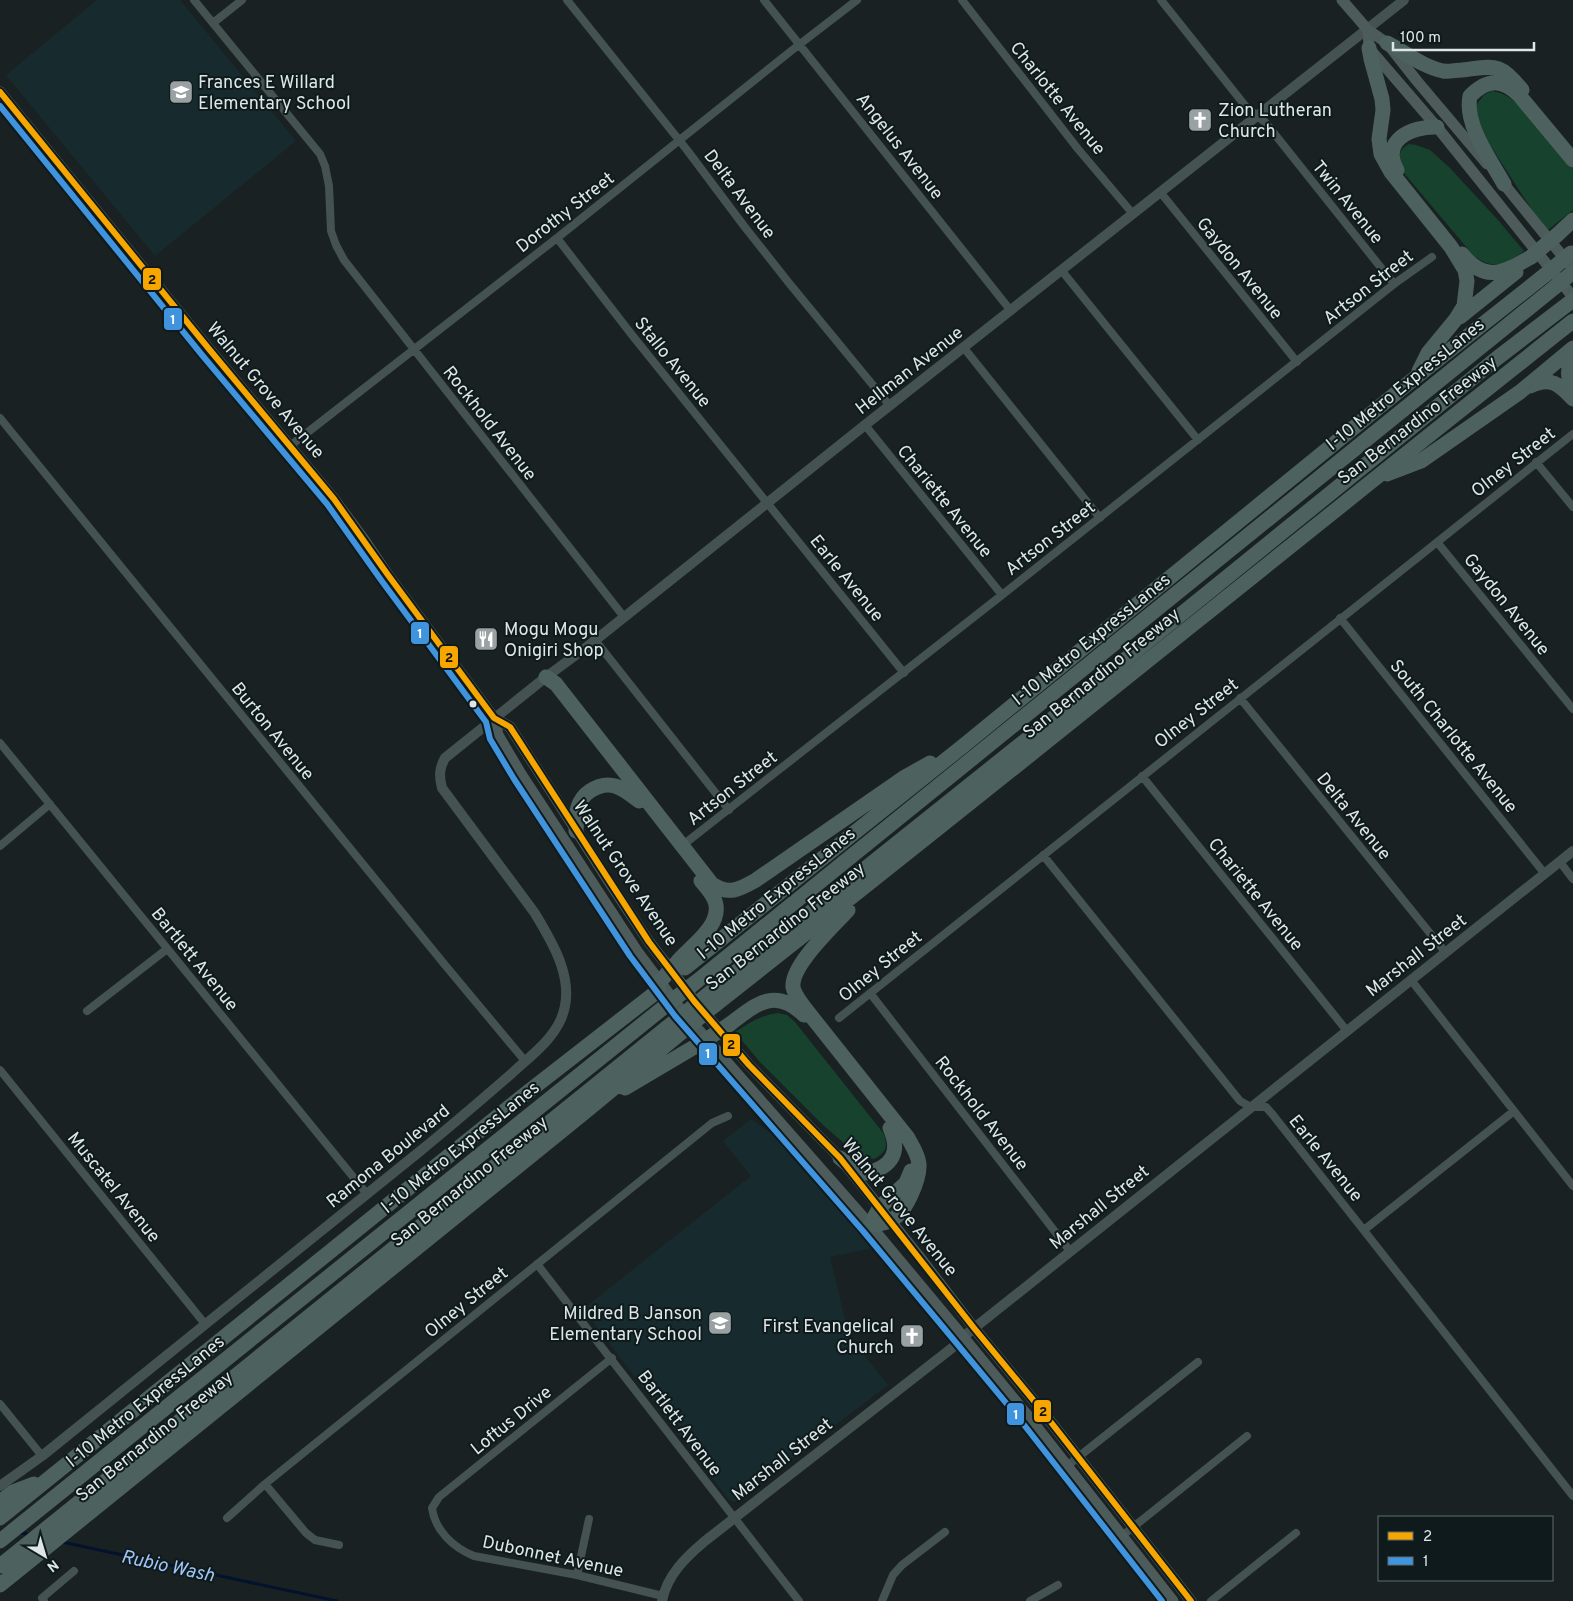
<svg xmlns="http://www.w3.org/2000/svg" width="1573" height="1601" viewBox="0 0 1573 1601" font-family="Overpass,sans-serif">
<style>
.built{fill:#172b2e}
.green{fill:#17422e}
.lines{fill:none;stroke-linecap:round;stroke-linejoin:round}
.stream{stroke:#03132d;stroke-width:3}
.minor{stroke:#445251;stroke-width:8}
.tertiary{stroke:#445251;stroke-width:10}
.secondary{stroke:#4d5c5b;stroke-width:11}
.motorway{stroke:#4d625e;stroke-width:15}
.motorway-bridge{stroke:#4d625e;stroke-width:15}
.bus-1-casing{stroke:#0e1a1c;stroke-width:10}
.bus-2-casing{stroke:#0e1a1c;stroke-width:10}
.bus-1{stroke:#f7a600;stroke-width:6}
.bus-2{stroke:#4094de;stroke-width:6}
.bus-dot{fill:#dee6e7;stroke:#0e1a1c;stroke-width:2}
.labels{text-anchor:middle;stroke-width:4;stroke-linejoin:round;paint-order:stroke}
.poi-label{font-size:18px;fill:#dee6e7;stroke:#0e1a1c;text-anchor:start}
.street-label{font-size:18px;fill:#dee6e7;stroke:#0e1a1c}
.water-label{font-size:19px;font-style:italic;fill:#a1c5f7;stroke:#0e1a1c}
.line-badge{stroke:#0e1a1c;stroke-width:2}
.badge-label{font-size:14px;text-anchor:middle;font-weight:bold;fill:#fff}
.pale-badge-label{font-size:14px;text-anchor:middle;font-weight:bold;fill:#111}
</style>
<rect width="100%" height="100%" fill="#1a2122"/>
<path class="built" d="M97,0H180L296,141L155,256L6,75Z
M751,1119L772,1134L878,1247L830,1257L849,1336L888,1385L734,1502L729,1500L583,1309L751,1176L723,1141Z"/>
<path class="green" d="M1492,91C1504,93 1511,98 1520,106L1573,169V210L1548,230L1532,210L1479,128L1474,108L1484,95Z
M1409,144L1416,145L1430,150L1449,167L1498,220L1524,251C1506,265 1493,271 1473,255L1403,172C1399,160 1396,151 1409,144Z
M778,1013L787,1015L795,1022L884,1134C888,1148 886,1152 874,1159L859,1156L823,1125L759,1061L735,1032C749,1023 761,1015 778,1013Z"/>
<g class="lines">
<path class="stream" d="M18,1532L31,1535
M62,1542L337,1601"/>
<path class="minor" d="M194,0L320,154L325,166L329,186L331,231L336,245L344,260L624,617
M567,0L687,150L744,226L789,283L890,406
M764,0L1011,311
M962,0L1078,149L1133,214
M1161,0L1247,108L1265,122L1394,284
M213,23L242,0
M1161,193L1297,362
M557,238L632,335L904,673
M1062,271L1198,440
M964,348L1100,518
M0,418L445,965L525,1061
M865,425L1002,595
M290,446L557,238L791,51L857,0
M1536,462L1573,507
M1437,542L1573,709
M1340,618L1545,874
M595,640L729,810
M1240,698L1446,953
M0,743L367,1194
M1142,776L1347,1031
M688,841L1002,595L1394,284L1432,257
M0,846L50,804
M1043,855L1240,1101L1251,1107H1266L1273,1115L1573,1496
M1560,862L1573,879
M1411,980L1573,1186
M870,993L1070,1251
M87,1011L167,949
M839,1018L1573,434
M0,1070L205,1324
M1364,1230L1514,1111
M537,1264L799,1601
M612,1358L439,1497L432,1508C435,1531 454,1548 474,1556L577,1575L663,1596
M0,1404L42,1456
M1067,1466L1198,1362
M265,1484L306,1533L315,1540L339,1545
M227,1518L265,1484L712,1123L728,1116
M1122,1536L1247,1436
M577,1575L589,1519
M44,1601L42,1598L74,1571
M882,1601L893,1575L902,1565L945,1532
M1030,1601L1058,1585
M1211,1601L1296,1533"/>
<path class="tertiary" d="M0,1486L42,1456C167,1355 293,1254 419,1152C450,1127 480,1101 510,1075C528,1058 551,1042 561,1019C577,982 553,943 534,912L442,788C439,776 439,769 445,758L546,677L588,646L865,425L1404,0
M662,1601C667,1575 686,1557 705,1541L952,1348L963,1337L1573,851"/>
<path class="secondary" d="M1342,0L1368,30L1387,43L1417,81L1487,164
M1368,30L1369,48L1437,127L1573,297
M0,92L209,349L334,499L365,541L388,575L494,718L510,727L610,883L649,942L691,996
M1499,178L1569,264
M494,718L498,735L521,774L637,951L682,1011L870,1225L955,1327L1028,1416L1173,1601
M701,1009L749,1065L840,1158L921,1259L974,1328L1039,1407L1191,1601"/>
<path class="motorway" d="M1387,43C1405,52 1423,67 1443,71C1449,72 1456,70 1462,70C1495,66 1500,62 1522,90
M1369,48L1371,59L1382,99L1383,110L1379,139L1381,154L1391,172L1451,247L1465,270L1467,281L1464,306L1456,319L1428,353L1419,371
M1397,170C1380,141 1411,126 1437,127
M1504,184C1490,159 1464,124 1470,96C1488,78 1502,79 1519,95L1573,160
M1557,235L1573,220
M1462,254C1485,283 1503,273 1531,257
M1460,317L1516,272
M1573,359C1567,368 1567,378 1573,387
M1530,386C1550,376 1559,384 1573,399
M1387,474L1421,461L1520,392L1573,348
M546,677L556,684L712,884C729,896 740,889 756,880L905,777L930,763
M576,831C577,823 576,814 578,807C580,801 584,795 590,791C610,778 623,788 639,801
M848,910C833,927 791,965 793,987C794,994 800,1001 804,1007L908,1138C912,1146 918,1154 919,1164C920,1179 905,1216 889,1221C884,1224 876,1224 870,1225
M679,960C692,945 723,925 715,901C712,893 706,887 701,881
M685,968L963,746L1416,377L1545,275
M696,982L1555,287
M707,995L1026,740L1496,359L1573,300
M715,1005C1003,779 1286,548 1573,321
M730,1024C756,1004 775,987 804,1015
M625,1088L701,1043
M840,1158L852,1168L867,1173C892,1167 901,1152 890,1128
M870,1225L880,1207L906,1183L911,1171
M0,1502L13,1492L34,1484
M0,1518L524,1095L659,990
M0,1541L669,1003
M0,1566L680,1017
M0,1585L585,1112L688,1027"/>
<path class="motorway-bridge" d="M1531,257L1557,235
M1545,275L1571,253
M1555,287L1573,272
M656,986L679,960
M669,1003L696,982
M680,1017L707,995
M688,1027L715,1005
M701,1043L730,1024"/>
<defs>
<path id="bus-1" d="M0,92L209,349L334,499L388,575L494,718L510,727L649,942L694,1001L749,1065L840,1158L974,1328L1039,1407L1191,1601"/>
<path id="bus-2" d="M0,106L202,355L327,504L381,580L486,722L490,739L514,779L630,956L675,1016L863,1231L948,1333L1021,1421L1162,1601"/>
</defs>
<use href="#bus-1" class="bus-1-casing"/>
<use href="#bus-2" class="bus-2-casing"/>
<use href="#bus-1" class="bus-1"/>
<use href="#bus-2" class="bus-2"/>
</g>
<defs>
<symbol id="school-square" viewBox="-11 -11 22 22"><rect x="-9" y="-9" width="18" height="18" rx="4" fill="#99a1a2" stroke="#0e1a1c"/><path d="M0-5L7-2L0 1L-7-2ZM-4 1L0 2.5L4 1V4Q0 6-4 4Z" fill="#fff"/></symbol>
<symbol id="church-square" viewBox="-11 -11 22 22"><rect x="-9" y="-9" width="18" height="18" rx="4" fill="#99a1a2" stroke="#0e1a1c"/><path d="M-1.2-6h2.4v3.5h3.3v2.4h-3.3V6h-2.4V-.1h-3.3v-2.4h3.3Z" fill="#fff"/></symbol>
<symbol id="restaurant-square" viewBox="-11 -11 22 22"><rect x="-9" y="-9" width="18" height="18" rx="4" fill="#99a1a2" stroke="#0e1a1c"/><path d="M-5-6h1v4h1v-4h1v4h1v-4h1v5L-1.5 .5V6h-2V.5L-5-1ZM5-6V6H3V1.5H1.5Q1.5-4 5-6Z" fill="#fff"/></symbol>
</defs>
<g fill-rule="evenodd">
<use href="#school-square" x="167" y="78" width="28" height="28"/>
<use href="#church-square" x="1186" y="106" width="28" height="28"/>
<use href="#restaurant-square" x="472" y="625" width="28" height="28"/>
<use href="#school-square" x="706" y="1309" width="28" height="28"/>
<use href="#church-square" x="898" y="1322" width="28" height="28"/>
</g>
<circle class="bus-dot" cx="473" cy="704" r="4.5"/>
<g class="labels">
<g class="poi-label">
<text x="198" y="88">Frances E Willard<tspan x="198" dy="21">Elementary School</tspan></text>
<text x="1218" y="116">Zion Lutheran<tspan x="1218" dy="21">Church</tspan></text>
<text x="504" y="635">Mogu Mogu<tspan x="504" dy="21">Onigiri Shop</tspan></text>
<text x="702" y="1319" text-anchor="end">Mildred B Janson<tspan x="702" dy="21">Elementary School</tspan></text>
<text x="894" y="1332" text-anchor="end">First Evangelical<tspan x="894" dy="21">Church</tspan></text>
</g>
<g class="street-label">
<text transform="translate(1058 98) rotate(51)" y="6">Charlotte Avenue</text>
<text transform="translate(900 146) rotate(52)" y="6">Angelus Avenue</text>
<text transform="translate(740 194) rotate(53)" y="6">Delta Avenue</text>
<text transform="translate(1348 202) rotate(51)" y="6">Twin Avenue</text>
<text transform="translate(565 212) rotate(-38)" y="6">Dorothy Street</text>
<text transform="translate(1240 268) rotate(51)" y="6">Gaydon Avenue</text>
<text transform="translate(1368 287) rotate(-38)" y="6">Artson Street</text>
<text transform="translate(673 362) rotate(51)" y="6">Stallo Avenue</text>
<text transform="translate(909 370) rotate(-38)" y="6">Hellman Avenue</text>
<text transform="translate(1405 384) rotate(-39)" y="6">I-10 Metro ExpressLanes</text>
<text transform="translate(266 390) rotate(50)" y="6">Walnut Grove Avenue</text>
<text transform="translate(1417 420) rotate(-38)" y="6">San Bernardino Freeway</text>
<text transform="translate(490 423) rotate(52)" y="6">Rockhold Avenue</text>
<text transform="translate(1513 462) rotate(-38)" y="6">Olney Street</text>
<text transform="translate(945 501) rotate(51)" y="6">Chariette Avenue</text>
<text transform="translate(1050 538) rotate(-38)" y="6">Artson Street</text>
<text transform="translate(847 578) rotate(51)" y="6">Earle Avenue</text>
<text transform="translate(1507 604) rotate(51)" y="6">Gaydon Avenue</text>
<text transform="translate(1091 639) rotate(-39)" y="6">I-10 Metro ExpressLanes</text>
<text transform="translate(1101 673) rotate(-39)" y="6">San Bernardino Freeway</text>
<text transform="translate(1196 713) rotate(-38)" y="6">Olney Street</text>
<text transform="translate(273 731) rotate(51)" y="6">Burton Avenue</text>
<text transform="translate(1454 736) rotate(51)" y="6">South Charlotte Avenue</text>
<text transform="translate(732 788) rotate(-38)" y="6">Artson Street</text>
<text transform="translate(1354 816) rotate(51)" y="6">Delta Avenue</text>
<text transform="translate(626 873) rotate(56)" y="6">Walnut Grove Avenue</text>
<text transform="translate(776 893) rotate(-39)" y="6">I-10 Metro ExpressLanes</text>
<text transform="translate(1256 894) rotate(51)" y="6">Chariette Avenue</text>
<text transform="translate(785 926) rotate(-38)" y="6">San Bernardino Freeway</text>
<text transform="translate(1416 955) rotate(-38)" y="6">Marshall Street</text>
<text transform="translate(195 959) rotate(51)" y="6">Bartlett Avenue</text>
<text transform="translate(880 966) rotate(-39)" y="6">Olney Street</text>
<text transform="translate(982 1113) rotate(52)" y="6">Rockhold Avenue</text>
<text transform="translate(460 1147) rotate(-39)" y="6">I-10 Metro ExpressLanes</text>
<text transform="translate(388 1156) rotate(-39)" y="6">Ramona Boulevard</text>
<text transform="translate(1326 1158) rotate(51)" y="6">Earle Avenue</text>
<text transform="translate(469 1181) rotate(-39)" y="6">San Bernardino Freeway</text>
<text transform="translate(114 1187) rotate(51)" y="6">Muscatel Avenue</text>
<text transform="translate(900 1207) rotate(51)" y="6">Walnut Grove Avenue</text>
<text transform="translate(1099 1207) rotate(-39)" y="6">Marshall Street</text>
<text transform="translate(466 1302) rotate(-39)" y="6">Olney Street</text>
<text transform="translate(145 1401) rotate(-39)" y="6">I-10 Metro ExpressLanes</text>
<text transform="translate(511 1420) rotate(-39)" y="6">Loftus Drive</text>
<text transform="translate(680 1423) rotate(53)" y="6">Bartlett Avenue</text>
<text transform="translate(154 1436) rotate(-39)" y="6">San Bernardino Freeway</text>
<text transform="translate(782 1459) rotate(-38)" y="6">Marshall Street</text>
<text transform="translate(553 1556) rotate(12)" y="6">Dubonnet Avenue</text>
</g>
<g class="water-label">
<text transform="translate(168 1565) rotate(12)" y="7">Rubio Wash</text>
</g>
</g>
<g class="line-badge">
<rect x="142" y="267" width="20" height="24" rx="5" fill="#f7a600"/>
<rect x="163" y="307" width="20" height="24" rx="5" fill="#4094de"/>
<rect x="410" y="621" width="20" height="24" rx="5" fill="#4094de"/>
<rect x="439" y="645" width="20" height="24" rx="5" fill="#f7a600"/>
<rect x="722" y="1033" width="19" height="24" rx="5" fill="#f7a600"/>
<rect x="698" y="1042" width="20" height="24" rx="5" fill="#4094de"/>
<rect x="1033" y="1399" width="19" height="24" rx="5" fill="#f7a600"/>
<rect x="1006" y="1402" width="19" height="24" rx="5" fill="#4094de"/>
</g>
<g class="badge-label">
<text x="173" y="324">1</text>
<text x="420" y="638">1</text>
<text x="708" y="1058">1</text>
<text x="1016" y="1419">1</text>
</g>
<g class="pale-badge-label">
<text x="152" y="284">2</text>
<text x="449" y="662">2</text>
<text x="731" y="1049">2</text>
<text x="1043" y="1416">2</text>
</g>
<rect x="1378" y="1516" width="175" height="65" fill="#0e1a1c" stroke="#616c6d"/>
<rect x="1388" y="1532" width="25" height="8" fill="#f7a600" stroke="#616c6d"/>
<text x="1423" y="1541" font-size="15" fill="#dee6e7">2</text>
<rect x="1388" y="1557" width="25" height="8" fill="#4094de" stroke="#616c6d"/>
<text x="1423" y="1566" font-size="15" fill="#dee6e7">1</text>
<g transform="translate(45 1556) rotate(142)" stroke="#0e1a1c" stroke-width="4" paint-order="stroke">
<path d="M0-4L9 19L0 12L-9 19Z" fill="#dee6e7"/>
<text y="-8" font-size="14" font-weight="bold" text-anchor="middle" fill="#dee6e7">N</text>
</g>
<path d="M1393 42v8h141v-8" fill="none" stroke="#dee6e7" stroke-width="2.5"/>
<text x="1400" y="42" font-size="15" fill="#dee6e7" stroke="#0e1a1c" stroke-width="4" paint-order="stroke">100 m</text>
</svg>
